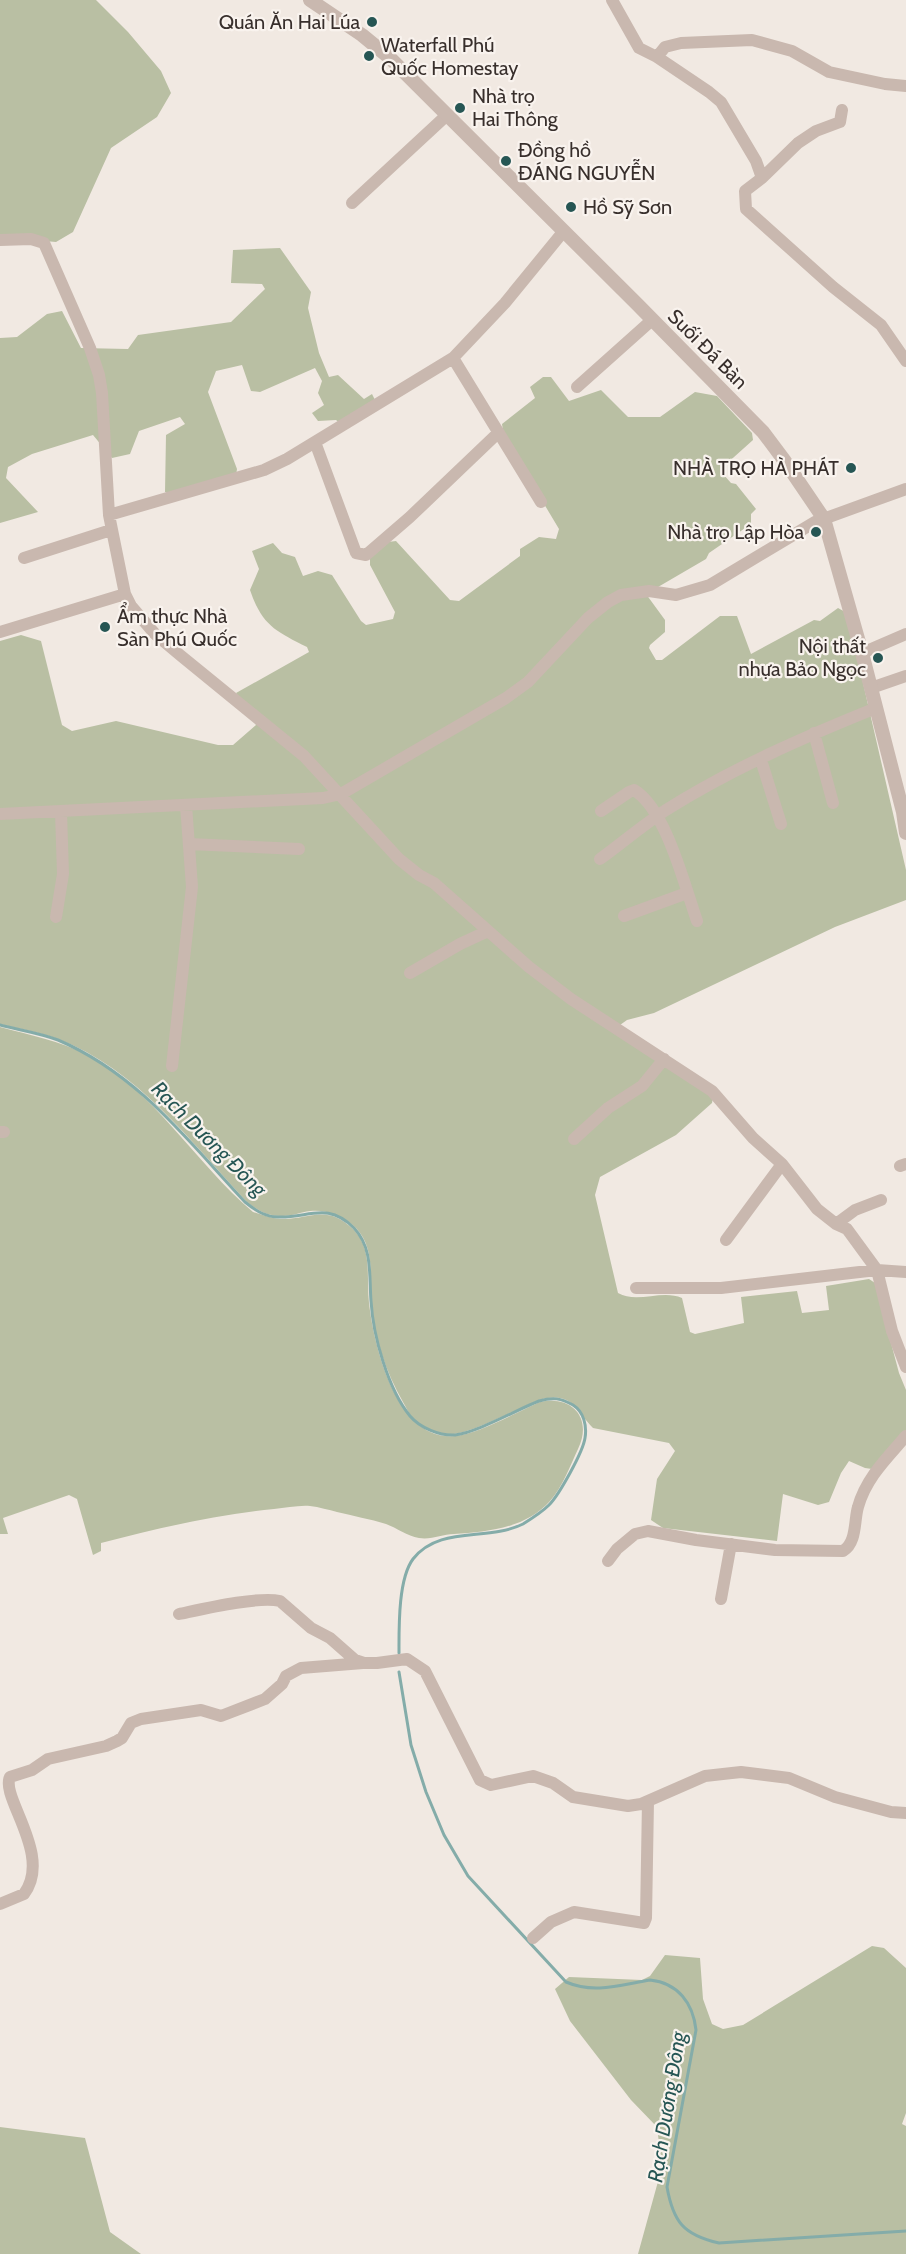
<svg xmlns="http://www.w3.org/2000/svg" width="906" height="2254" viewBox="0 0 906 2254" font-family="Cabin,sans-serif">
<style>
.green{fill:#b9bfa3}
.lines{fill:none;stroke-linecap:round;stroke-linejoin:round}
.stream{stroke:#84aca9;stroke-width:3}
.minor{stroke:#c9b8af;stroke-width:12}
.tertiary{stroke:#c9b8af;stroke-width:14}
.poi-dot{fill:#265654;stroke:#f9f3ee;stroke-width:2}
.labels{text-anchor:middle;stroke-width:4.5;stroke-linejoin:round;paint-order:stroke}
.poi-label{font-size:20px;fill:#382f2c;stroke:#f9f3ee;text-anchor:start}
.street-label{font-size:20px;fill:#382f2c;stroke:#f9f3ee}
.water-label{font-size:21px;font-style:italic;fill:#265654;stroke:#f9f3ee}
</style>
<rect width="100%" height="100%" fill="#f1e9e2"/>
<path class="green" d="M0,0H96L128,32L161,71L171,93L157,117L111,148L73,232L56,242L0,237Z
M280,248L311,292L308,308L319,353L329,377L338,375L364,399L372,394L376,402L341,424L336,420L318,421L312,413L324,405L318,393L322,381L315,368L260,392L251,391L242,365L216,371L208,392L237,469L236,475L175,493L165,492L166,435L185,424L180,417L139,431L130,454L112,458L93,435L32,454L8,467L6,478L38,512L0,523V338L17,337L47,314L62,311L81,348L128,349L138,335L231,322L265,289L262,284L231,283L233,250Z
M543,377H551L569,401L601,390L628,417H660L695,392L717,396L752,433L753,440L724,466L723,474L731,483L736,484L756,509L751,514V524L709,553L706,559L646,594L665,620V632L650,645L649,648L656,660H662L720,616H737L751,654L814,620L820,621L838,608L847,613L906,870V900L835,927L654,1013L627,1020L613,1030L713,1097L712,1103L676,1135L600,1177L595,1195L618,1293C637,1304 662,1289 682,1298L690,1332L695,1334L744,1323L741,1297L797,1291L802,1313L829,1310L826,1286L869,1279L875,1283L899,1373L906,1390V1430L872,1469L865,1468L849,1461L841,1473L829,1502L818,1505L783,1494L777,1541L663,1528L651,1520L657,1479L675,1451L669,1443L593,1428C574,1408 572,1391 539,1400C519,1408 474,1432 454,1434C439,1435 423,1428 413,1418C409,1414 406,1407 403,1402C386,1372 374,1337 371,1302C370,1277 375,1248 356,1228C344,1216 326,1209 310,1211C301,1212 292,1216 283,1216C268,1217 257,1210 246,1201C190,1141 137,1069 58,1039C40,1032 19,1029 0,1024V641L21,635L41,641L62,725L72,731L116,721L218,745H233L256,725L236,693L309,652L307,647C275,631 262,625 250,590L259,569L252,551L273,543L282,553L295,557L303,576L318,571L332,575L361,621L366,625L393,619L395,612L370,565V558L388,542L396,541L450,600L459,601L520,556V549L539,537L556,539L559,529L504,437L502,424L535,398L530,387Z
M0,1027C30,1035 60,1041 87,1055C155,1091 195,1163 253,1212C262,1215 270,1218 280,1219C309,1220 326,1203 353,1229C373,1249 366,1277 369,1303C374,1347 397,1442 455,1436C478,1434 517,1412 540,1402C572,1395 593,1418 578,1449C570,1466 563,1486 550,1501C526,1528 488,1532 454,1534C442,1534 432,1540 419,1538C407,1536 397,1528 386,1524C370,1519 353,1516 337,1512C329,1510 319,1507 310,1506C299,1505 286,1508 274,1509C216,1515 158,1528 101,1543V1551L93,1555L77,1499L69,1495L3,1518L8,1534H0Z
M872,1946L884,1948L906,1968V2113L902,2124L906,2126V2254H638L662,2167L657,2127L631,2100L570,2021L555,1989L569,1977L642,1980L650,1976L665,1955L700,1958L703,1999L712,2024L723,2029L743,2025Z
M0,2127L85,2138L110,2232L141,2254H0Z"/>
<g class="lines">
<path class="stream" d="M0,1025C19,1030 40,1033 58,1040C138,1074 187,1140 245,1202C256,1211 267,1218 281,1217C310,1217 328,1202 354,1228C373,1248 369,1276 371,1301C373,1336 388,1389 410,1416C420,1428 440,1436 455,1435C478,1432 516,1410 539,1401C553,1397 561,1398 573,1405C584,1412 587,1426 585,1438C583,1452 559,1495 549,1505C542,1512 531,1519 523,1524C487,1542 440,1525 413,1559C398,1579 399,1628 399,1653
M399,1672L411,1745L426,1792L444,1835L468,1876L566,1982C594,1994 620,1985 650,1980C678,1983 693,2003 696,2030L667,2187C673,2221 683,2235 719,2243L906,2231"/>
<path class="minor" d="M612,0L639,48L657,57L709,92L721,102L756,161L762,178L745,191L746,209L833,287L881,325L906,361
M657,57L665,47L681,43L752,40L792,51L829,72L885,84L906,86
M762,178L798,143L816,131L840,122L842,110
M352,203L447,115
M0,240L31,239L44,243L90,348L99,375L102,393L109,515L125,594L131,606L155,634L180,655L304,756L399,859L419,875L434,883L529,967L571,999L712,1091L753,1138L782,1164L817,1209L836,1224L847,1229L877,1270L892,1331L906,1367
M453,358L541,502
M577,387L652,320
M315,442L356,553L366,555L410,517L498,433
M109,515L264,470L287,459L453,358L505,303L563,232
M24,558L111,530
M0,632L125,594
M862,653L906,634
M871,688L906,676
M814,733L833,803
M761,760L781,824
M601,811L629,792L634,790C666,809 685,887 697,921
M0,814L323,798L341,794L506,698L528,682L588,618L608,602L621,595L649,591L676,595L710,585L815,522L906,489
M189,844L299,849
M600,859C622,843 643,825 666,810C731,769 804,737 876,708
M624,916L687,893
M56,917L63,874L61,812
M410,973L460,944L488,931
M172,1066L192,887L186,805
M0,1132H4
M574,1139L608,1108L642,1086L664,1059
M900,1166L906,1164
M836,1224L855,1210L881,1200
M726,1240L782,1164
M636,1288H721L877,1270L906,1272
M608,1561L617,1549L635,1534L648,1531L696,1540L775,1550L843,1551C857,1543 854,1520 858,1507C866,1478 887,1458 906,1436
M721,1599L731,1544
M179,1614C203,1609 258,1596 280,1601L311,1628L330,1638L355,1660L364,1663H377L407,1659L425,1671L480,1780L491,1785L533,1776L553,1783L573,1797L628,1806L641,1804L705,1776L741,1772L789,1778L835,1797L891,1812L906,1813
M0,1904L24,1894C53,1855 0,1797 10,1777L32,1770L48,1759L106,1746L117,1741L122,1738L131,1723L141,1719L201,1710L221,1716L265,1699L282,1684L286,1676L301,1668L363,1663
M533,1938L551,1922L574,1912L644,1923L646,1918L648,1801"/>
<path class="tertiary" d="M310,0L362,35L390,58L637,304L763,432L784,460L824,519L862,653L903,812L906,833"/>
</g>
<g class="poi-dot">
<circle cx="372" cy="22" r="6"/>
<circle cx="369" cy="56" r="6"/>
<circle cx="460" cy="108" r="6"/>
<circle cx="506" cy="161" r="6"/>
<circle cx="571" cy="207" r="6"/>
<circle cx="851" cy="468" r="6"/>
<circle cx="816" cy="532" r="6"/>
<circle cx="105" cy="627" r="6"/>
<circle cx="878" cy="658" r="6"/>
</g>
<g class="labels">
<g class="poi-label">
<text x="360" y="29" text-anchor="end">Quán Ăn Hai Lúa</text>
<text x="381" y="52">Waterfall Phú<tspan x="381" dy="23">Quốc Homestay</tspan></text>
<text x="472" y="103">Nhà trọ<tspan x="472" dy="23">Hai Thông</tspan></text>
<text x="518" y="157">Đồng hồ<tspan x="518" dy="23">ĐÁNG NGUYỄN</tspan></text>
<text x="583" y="214">Hồ Sỹ Sơn</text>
<text x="839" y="475" text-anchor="end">NHÀ TRỌ HÀ PHÁT</text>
<text x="804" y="539" text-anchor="end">Nhà trọ Lập Hòa</text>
<text x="117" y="623">Ẩm thực Nhà<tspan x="117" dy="23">Sàn Phú Quốc</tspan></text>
<text x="866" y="653" text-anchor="end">Nội thất<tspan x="866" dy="23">nhựa Bảo Ngọc</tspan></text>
</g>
<g class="street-label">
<text transform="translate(708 349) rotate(45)" y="7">Suối Đá Bàn</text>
</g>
<g class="water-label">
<text transform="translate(209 1139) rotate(45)" y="7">Rạch Dương Đông</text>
<text transform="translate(667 2107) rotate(-81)" y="7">Rạch Dương Đông</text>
</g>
</g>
</svg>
